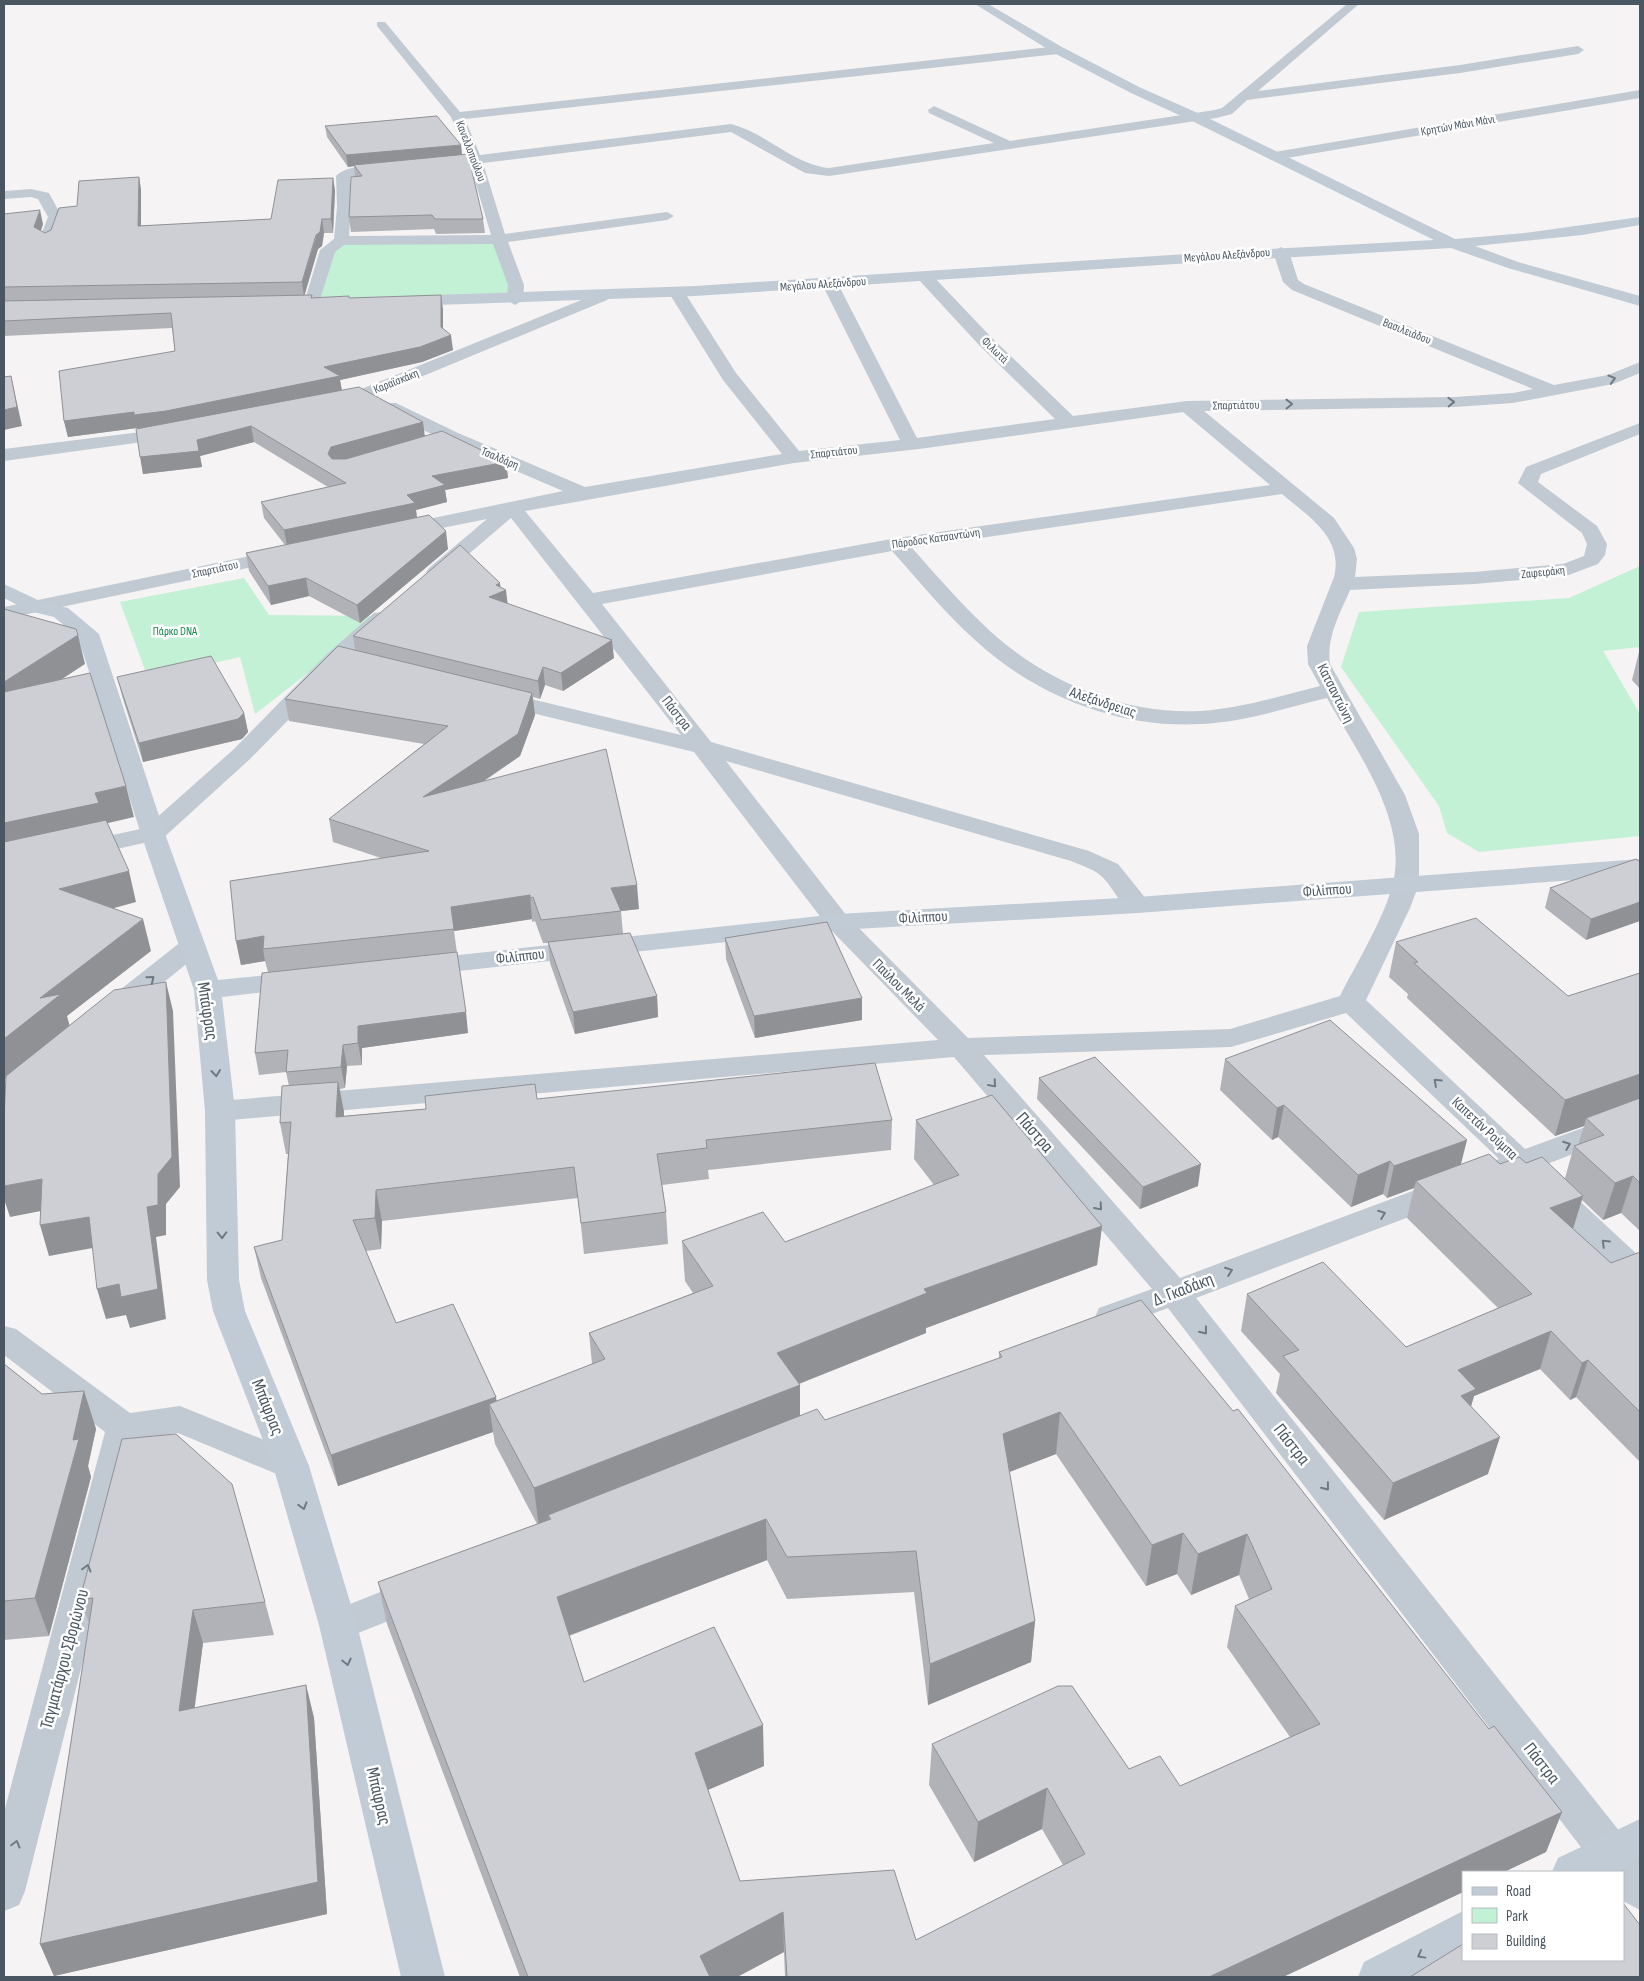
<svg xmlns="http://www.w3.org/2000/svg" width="1644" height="1981" viewBox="0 0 1644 1981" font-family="'Sofia Sans Condensed',sans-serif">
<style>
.green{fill:#c3f1d5}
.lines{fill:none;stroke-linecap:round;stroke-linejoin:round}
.street{fill:#c1cad2;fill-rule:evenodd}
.secondary{fill:#c1cbd6;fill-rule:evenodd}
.wall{fill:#b0b2b7;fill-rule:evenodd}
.shaded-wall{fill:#909195}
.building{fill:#cdcfd5;stroke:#909195;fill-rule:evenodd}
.oneway{stroke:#6e7983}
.oneway2{stroke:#6e7984}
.labels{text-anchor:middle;stroke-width:5;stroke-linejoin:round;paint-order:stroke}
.far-street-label{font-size:12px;fill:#4a5661;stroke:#fff}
.far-park-label{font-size:12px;fill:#17864f;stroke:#fff}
.street-label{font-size:15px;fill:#4a5661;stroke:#fff}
.near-street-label{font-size:18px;fill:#4a5661;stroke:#fff}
</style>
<rect width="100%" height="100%" fill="#f5f3f3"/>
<path class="green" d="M500,239L517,292L312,303L325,262L341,241Z
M1640,566V647L1603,651L1640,714V836L1479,852L1447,833L1439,806L1341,667L1359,612L1569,598Z
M244,578L269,615L382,616L255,714L240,657L148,678L120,602Z"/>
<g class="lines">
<path class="street" d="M1347,4H1359L1258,91L1460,65L1578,46L1584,50L1578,54L1460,73L1247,100L1232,114L1216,118L829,176L805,173L731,132L483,163L505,234L667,212L674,216L667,220L508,242L524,285L523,300L515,305L507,300L508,285L493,244L344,245L335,252L318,306H306L304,303L320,250L334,239L337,207L336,176C344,166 390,159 398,168C390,177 362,172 350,178L351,207L349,236L491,235L470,164L432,169L425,165L432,161L467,157L451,117L377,26V22H385L460,112L1058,46L1064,50L1058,54L465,119L480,155L731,124C766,133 793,164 829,168L994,143L929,113L928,110L934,106L1010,141L1215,110L1222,108Z
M1640,90V98L1275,160L1268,156L1275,152Z
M31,189L49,193L62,217L52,243L47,245L39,240L48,217L38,199L31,197L4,199V191Z
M1281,247L1289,252L1298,280L1304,284L1554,385L1608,375L1640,362V373L1613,384L1513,403L1455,407L1204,411L1334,518L1354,548L1357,559L1355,577L1474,572L1563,564L1584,556L1587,544L1582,533L1518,483L1526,467L1640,423V434L1541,474L1538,482L1597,526L1607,544L1605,555L1598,564L1566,576L1474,584L1350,590C1340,614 1326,637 1330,664L1405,795L1419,834V884L1410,908L1366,1000L1525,1149L1640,1107V1128L1542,1166L1640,1257V1288L1629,1284L1516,1176L1490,1184L1479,1181L1475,1174L1479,1167L1499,1159L1346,1013L1231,1047L984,1055L1180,1278L1434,1183L1445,1180L1456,1183L1460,1191L1456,1199L1196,1298L1640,1857V1910L1623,1901V1872H1600L1168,1308L1111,1329L1099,1326L1095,1317L1099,1308L1152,1289L954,1057L220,1121L210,1118L205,1111L210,1104L220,1101L938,1040L829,928L694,752L490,703L487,698L490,693L498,691L681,735L511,518L443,576L436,578L429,576L426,572L429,568L487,519L402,536L395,534L392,530L395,526L563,491L446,441L384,411L381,407L384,403H396L458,433L585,487L782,454L723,380L669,293L677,288L683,290L736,373L799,451L900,440L822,284L830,279L838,284L917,438L1055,419L979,345L919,280L917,277L919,274H931L991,337L1073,416L1187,401L1455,397L1513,393L1533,389L1292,290L1283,282L1273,252ZM1183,412L1270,485L897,538L593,593L525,511L794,463L919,449ZM1282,494C1308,516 1344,538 1334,577L1307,646L1308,664L1320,686C1281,696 1242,708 1201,711C1124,715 1046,682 990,631C962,605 937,576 912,548ZM892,551C919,581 945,613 975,640C1034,695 1119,729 1201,724C1244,722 1285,708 1327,698C1356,751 1408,819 1393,883C1385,917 1356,964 1340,996L1230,1029L968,1038L847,916L726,761L1071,861C1080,865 1093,869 1100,875C1117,889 1121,917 1147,911L1151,905L1118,864L1089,851L711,742L602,604Z
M601,292L607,294L609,297L607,300L370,398L333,406L327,405L324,401L327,397L359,390Z
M173,428L179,429L182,433L179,437L4,461V449Z
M284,549L291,551L294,555L291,559L4,619V607Z
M382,612L390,613L393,618L390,623L344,663L250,759L162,839L80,857L71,854L67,849L71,844L145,828L234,749L328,653L374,613Z
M191,939L200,941L204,947L200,953L122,1016L112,1019L102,1016L98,1010L102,1004L182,941Z
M4,1326L16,1329L130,1413L180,1406L304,1456L309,1466L304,1476L291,1480L178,1433L139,1438L25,1891L19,1905L4,1911V1812L105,1432L4,1355Z
M418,1577L431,1582L437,1593L431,1604L338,1641L325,1636L319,1625L325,1614Z"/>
<path class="secondary" d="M975,4H988L1062,47L1139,87L1200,114L1455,239L1525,233L1640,217V225L1582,235L1475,246L1518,262L1640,296V306L1508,268L1451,248L1175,264L695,296L405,306L397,301L405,296L695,286L1233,251L1434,240L1190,120L1131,93L1054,53Z
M4,584L42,602L68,608L99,634L165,834L218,980L298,972L308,974L312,980L308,986L298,988L222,997L235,1111L239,1280L245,1311L309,1466L357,1625L445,1977H401L319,1625L273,1466L213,1311L207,1280L205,1111L194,990L141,834L78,637L54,617L29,611L4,598Z
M1640,859V875L1138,913L838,930L421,975L411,973L407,967L411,961L421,959L838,914L1138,897Z
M1640,1819V1859L1615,1872H1552L1558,1858Z
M1463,1911V1955L1423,1977H1358L1364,1962Z"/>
</g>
<path class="wall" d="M325,126L461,145L462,155L483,219L485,233L436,234L434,229L351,232L349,217L355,176L354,166L348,167L327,137Z
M139,177L141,190V226L271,219L333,178L335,191L333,233H324L322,246L318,249L304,296L312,295V298H350L443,309V329L453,350L422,362L340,380L342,390L425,436L506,462L508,478L445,490L447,502L416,510L417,517L448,549L360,623L309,596L271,605L249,571L246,553L285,545L264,518L261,502L328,487L254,442L200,456L202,467L143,474L137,428L68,437L64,421L175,351L172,328L4,336V214L43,224L41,231L45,233L51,230L77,206Z
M500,587L507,604L614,658L563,691L545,685L540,699L533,697L535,715L520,756L483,782L639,909L621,911L623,934L657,996L658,1017L575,1034L550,963L548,943H543L535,921L532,922V919L454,931L468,1033L362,1048V1065L347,1066L345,1088L340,1089L344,1112V1116L537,1099L892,1120L891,1150L708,1170L709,1179L662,1185L666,1212L668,1244L584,1254L578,1198L382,1221L381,1249L366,1251L396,1323L497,1401L592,1364L589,1333L693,1293L685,1281L682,1241L785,1242L934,1185L914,1159L916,1120L1102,1226L1097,1265L926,1328V1333L799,1384L800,1415L825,1420L999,1358V1352L1141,1300L1489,1729L1562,1812L1546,1852L1504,1872H1463V1892L1283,1977H785L784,1952L737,1977H520L387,1624L378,1582L537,1524L495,1444L493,1432L338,1486L261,1278L254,1247L282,1240L288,1154H286L280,1123L289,1086L286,1072L259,1075L255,1053L268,972L265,961L241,965L236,941L381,858L333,842L329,819L424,744L289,721L285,699L355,650L353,636ZM1056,1454L1146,1586L1177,1574L1191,1595L1239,1575L1249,1599L1235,1606L1227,1647L1290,1737L1180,1786L1129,1769L932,1744L929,1785L974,1862L1042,1829L1063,1865L916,1940L740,1881L708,1790L764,1766L584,1682L569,1636L767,1560L787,1599L914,1592L928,1705L1031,1662L1035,1621L1009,1472Z
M1639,652H1640V689L1632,680Z
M117,677L244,713L248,732L242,739L143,762L122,696Z
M1636,859L1586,940L1545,908L1550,888Z
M725,938L862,998V1020L755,1038L726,959Z
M1396,942L1568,996L1640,973V1231L1621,1213L1603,1220L1582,1200L1573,1229L1611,1263L1640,1252V1462L1576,1397L1570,1400L1540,1369L1474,1396L1471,1406L1488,1474L1384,1520L1276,1393L1280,1374L1241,1331L1247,1294L1406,1347L1498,1308L1407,1218L1414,1188L1387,1198L1383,1194L1351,1207L1278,1137L1272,1140L1220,1090L1225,1059L1460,1165L1526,1163L1565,1178L1574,1146L1578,1145L1584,1126L1555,1136L1407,998L1408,994L1389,977Z
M1039,1078L1198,1186L1140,1209L1037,1099Z
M4,1364L42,1394L84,1391L96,1429L88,1466L91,1477L49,1636L4,1640Z
M122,1439L265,1602L274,1635L203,1643L194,1708L306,1685L314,1718L327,1914L54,1976L40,1944L89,1623L80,1599Z"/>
<path class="shaded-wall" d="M461,145L462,157L354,165V166L348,167L346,155Z
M139,177L141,190V240L138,226Z
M333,178L335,191L333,233L331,219Z
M40,210L43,224L37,241L34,227Z
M322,219L324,233L322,246L318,249L304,297L302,282Z
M441,295L443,309V338L451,335L453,350L422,362L340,380L342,392L138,431L137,428L68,437L64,421L324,367L441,327Z
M11,376L22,426L4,430V410Z
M423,422L425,437L333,463L328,454L331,447Z
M251,426L254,442L200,456L202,467L143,474L140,457L197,440Z
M506,462L508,478L445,490L447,502L416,510L417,519L287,546L284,530L432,476Z
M446,531L448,549L360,623L357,605Z
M306,578L309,596L271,605L268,586Z
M500,583L501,592L506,590L508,607L489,597L496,585Z
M78,635L85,664L4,717V682Z
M612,640L614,658L563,691L561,673Z
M543,667L545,685L540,699L538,681Z
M532,693L535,715L520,756L426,820L423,797Z
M244,713L248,732L242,739L143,762L139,743Z
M126,786L134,817L104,824L4,856V823L95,793Z
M129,871L136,902L67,921L59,889Z
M637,885L639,909L613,912L611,888Z
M530,895L532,919L454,931L451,907Z
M1640,902V921L1586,940L1591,919Z
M143,919L151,951L67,1016L70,1027L4,1080V1039L40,998Z
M264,936L263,949L265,961L241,965L236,941Z
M166,982L173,1011L180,1187L166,1204V1235L156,1237L166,1319L130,1328L126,1315L106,1319L97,1289L147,1207L158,1174Z
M657,996L658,1017L575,1034L573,1012Z
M862,998V1020L755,1038L754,1016Z
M466,1012L468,1033L362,1048V1065L358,1043V1026Z
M343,1045L347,1066L345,1088L341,1067Z
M1640,1074V1106L1586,1118L1584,1126L1555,1136L1565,1100Z
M338,1082L344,1112L342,1148L336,1117Z
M1284,1105L1278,1137L1272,1140L1277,1108Z
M1467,1140L1459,1172L1416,1181L1414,1188L1387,1198L1394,1166Z
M1390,1161L1383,1194L1351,1207L1358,1175Z
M1201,1164L1198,1186L1140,1209L1143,1187Z
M1633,1176L1621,1213L1603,1220L1615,1183Z
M42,1179L51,1209L10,1217L4,1199V1186Z
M376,1190L382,1221L381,1249L375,1218Z
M1583,1196L1572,1232L1550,1208Z
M89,1217L98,1247L49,1256L40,1225Z
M1102,1226L1097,1265L926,1328V1333L778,1392L777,1353L924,1289Z
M1551,1331L1540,1369L1474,1396L1465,1427L1458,1370Z
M1588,1360L1576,1397L1570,1400L1582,1363Z
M800,1385V1425L551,1519L548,1515L550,1523L539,1528L534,1488Z
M84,1391L96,1429L88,1466L91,1477L49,1636L35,1598Z
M496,1397L500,1424L489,1404L493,1432L338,1486L331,1455Z
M1060,1412L1056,1454L999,1476L1003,1434Z
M1500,1437L1488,1474L1384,1520L1393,1483Z
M766,1519L767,1560L562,1638L557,1597Z
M1183,1533L1177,1574L1146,1586L1152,1545Z
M1247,1534L1239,1575L1191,1595L1198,1554Z
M193,1610L203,1643L190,1744L179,1711Z
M1035,1621L1031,1662L928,1705L930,1664Z
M306,1685L314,1718L327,1914L54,1976L40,1944Z
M763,1725L764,1766L698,1794L695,1753Z
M1047,1788L1042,1829L974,1862L978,1822Z
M1562,1812L1546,1852L1504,1872H1463V1892L1283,1977H1209Z
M783,1912L784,1952L737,1977H702L700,1956Z"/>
<path class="building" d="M437,116L461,145L346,155L325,126L382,121Z
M468,154L483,219H435L432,215L349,217L351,177L362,176L354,165Z
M139,177L138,226L271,219L278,180L333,178L331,219H322L320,232L316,235L302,282L4,287V214L40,210L34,227L45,233L51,230L59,208L77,206L79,181Z
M312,295L311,298L349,296V298L441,295V327L451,335L420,347L324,367L340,376L166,411L134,415V412L64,421L59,371L175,351L171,313L4,321V301Z
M11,376L17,407L4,410V377Z
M359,387L423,422L331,447L328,454L332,459H346L442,431L506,462L432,476L445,485L407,495L415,503L284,530L261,502L346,483L251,426L197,440L199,451L140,457L136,429Z
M429,515L446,531L357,605L306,578L268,586L246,553Z
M460,545L500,583L496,585L506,590L489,597L612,640L561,673L543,667L538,681L353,636Z
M4,609L76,629L78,635L4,682Z
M338,646L532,693L518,734L423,797L606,749L637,885L611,888L621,911L541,920L533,897L530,898V895L451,907L454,929L263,949L264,936L236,941L230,881L429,851L329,819L448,726L285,699Z
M211,656L244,713L238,719L139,743L117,677Z
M90,673L126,786L95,793L99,803L4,823V692Z
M106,820L129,871L59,889L143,919L40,998L61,994L4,1039V842Z
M1636,859L1640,862V902L1591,919L1550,888Z
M1476,918L1568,996L1640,973V1074L1565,1100L1414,963L1418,962L1396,942Z
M827,922L862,998L754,1016L725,938Z
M630,933L657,996L573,1012L548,942Z
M457,952L466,1012L358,1026V1043L343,1045L341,1067L286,1072L288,1050L255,1053L262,973Z
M166,982L172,1157L158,1174V1205L147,1207L158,1289L121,1297L119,1284L97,1289L89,1217L40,1225L42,1179L4,1186V1118L6,1076L114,990Z
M1330,1020L1467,1140L1394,1166L1390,1161L1358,1175L1284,1105L1277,1108L1225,1059Z
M1095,1057L1201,1164L1143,1187L1039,1078Z
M875,1063L892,1120L706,1140L707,1148L657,1154L666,1212L581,1223L574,1167L376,1190L375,1218L353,1220L396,1323L453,1304L496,1397L331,1455L254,1247L282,1240L291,1122L280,1123L282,1086L338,1082L336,1117L426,1109L425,1096L535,1084L537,1099Z
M992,1095L1102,1226L924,1289L927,1293L777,1353L800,1385L534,1488L489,1404L605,1359L589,1333L713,1286L682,1241L763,1212L785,1242L959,1175L916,1120Z
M1640,1098V1183L1633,1176L1615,1183L1574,1146L1604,1135L1586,1118Z
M1489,1154L1500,1164L1519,1157L1526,1163L1542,1157L1583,1196L1550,1208L1611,1263L1640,1252V1412L1588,1360L1582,1363L1551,1331L1458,1370L1476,1389L1461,1396L1500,1437L1393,1483L1283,1356L1299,1350L1247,1294L1323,1262L1406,1347L1532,1294L1416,1181Z
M1141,1300L1233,1411L1238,1409L1489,1729L1494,1726L1562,1812L1209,1977H787L783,1912L700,1956L710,1977H528L378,1582L551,1519L548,1515L817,1409L825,1420L1002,1357L999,1352ZM1060,1412L1152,1545L1183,1533L1198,1554L1247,1534L1272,1589L1235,1606L1320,1724L1180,1786L1160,1756L1129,1769L1072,1686H1058L932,1744L978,1822L1047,1788L1085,1854L916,1940L894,1870L740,1881L695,1753L763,1725L714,1627L584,1682L557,1597L766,1519L787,1557L916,1551L930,1664L1035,1621L1003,1434Z
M4,1364L42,1394L84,1391L73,1440L79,1439L35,1598L4,1601Z
M176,1434L232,1484L265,1602L193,1610L179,1711L306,1685L318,1882L40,1944L93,1598L80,1599L122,1439Z
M1623,1903L1640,1925V1977H1410L1463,1944V1960H1623Z"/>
<defs><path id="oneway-chevron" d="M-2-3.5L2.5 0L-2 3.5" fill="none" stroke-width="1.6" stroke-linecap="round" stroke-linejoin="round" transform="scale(1.25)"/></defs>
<g class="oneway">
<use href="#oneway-chevron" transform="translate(1612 379) rotate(-16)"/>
<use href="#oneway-chevron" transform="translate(1451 402) rotate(-2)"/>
<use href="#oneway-chevron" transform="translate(1289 404) rotate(-1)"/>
<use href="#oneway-chevron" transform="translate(151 979) rotate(-39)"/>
<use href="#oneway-chevron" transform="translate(1437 1082) rotate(-137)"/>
<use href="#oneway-chevron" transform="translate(993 1084) rotate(49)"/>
<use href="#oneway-chevron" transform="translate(1567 1145) rotate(-21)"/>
<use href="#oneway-chevron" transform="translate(1099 1207) rotate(49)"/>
<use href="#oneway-chevron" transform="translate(1382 1214) rotate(-21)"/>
<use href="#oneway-chevron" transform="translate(1605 1243) rotate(-136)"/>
<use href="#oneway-chevron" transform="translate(1229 1271) rotate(-21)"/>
<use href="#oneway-chevron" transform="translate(1204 1331) rotate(52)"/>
<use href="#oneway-chevron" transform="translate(1326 1487) rotate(52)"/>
<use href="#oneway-chevron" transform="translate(87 1568) rotate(-75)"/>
<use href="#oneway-chevron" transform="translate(16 1844) rotate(-75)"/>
</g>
<g class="oneway2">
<use href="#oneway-chevron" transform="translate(216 1073) rotate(84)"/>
<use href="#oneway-chevron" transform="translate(222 1235) rotate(89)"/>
<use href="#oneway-chevron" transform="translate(303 1506) rotate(74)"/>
<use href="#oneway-chevron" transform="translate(347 1662) rotate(77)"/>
<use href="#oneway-chevron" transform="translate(1421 1955) rotate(151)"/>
</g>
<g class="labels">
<g class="far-street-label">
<text transform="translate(1458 125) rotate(-10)" y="4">Κρητών Μάνι Μάνι</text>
<text transform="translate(471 151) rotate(69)" y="4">Κανελλοπούλου</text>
<text transform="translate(1227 255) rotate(-4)" y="4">Μεγάλου Αλεξάνδρου</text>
<text transform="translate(823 284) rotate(-4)" y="4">Μεγάλου Αλεξάνδρου</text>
<text transform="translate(1407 331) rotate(22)" y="4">Βασιλειάδου</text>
<text transform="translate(995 350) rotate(44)" y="4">Φιλωτά</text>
<text transform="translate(396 381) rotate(-22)" y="4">Καραϊσκάκη</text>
<text transform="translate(1236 405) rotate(-1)" y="4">Σπαρτιάτου</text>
<text transform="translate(834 452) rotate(-6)" y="4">Σπαρτιάτου</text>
<text transform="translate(500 458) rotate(23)" y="4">Τσαλδάρη</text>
<text transform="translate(936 538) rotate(-8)" y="4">Πάροδος Κατσαντώνη</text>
<text transform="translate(215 569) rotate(-12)" y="4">Σπαρτιάτου</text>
<text transform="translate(1543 572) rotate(-6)" y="4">Ζαφειράκη</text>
</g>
<g class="far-park-label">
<text x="175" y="635">Πάρκο DNA</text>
</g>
<g class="street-label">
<text transform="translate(1336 693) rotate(63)" y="5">Κατσαντώνη</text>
<text transform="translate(1103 702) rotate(18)" y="5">Αλεξάνδρειας</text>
<text transform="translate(677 713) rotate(52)" y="5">Πάστρα</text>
<text transform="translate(1327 890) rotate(-4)" y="5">Φιλίππου</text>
<text transform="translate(923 917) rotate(-3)" y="5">Φιλίππου</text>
<text transform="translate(520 956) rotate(-6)" y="5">Φιλίππου</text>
<text transform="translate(899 985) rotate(45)" y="5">Παύλου Μελά</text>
<text transform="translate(1485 1128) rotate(43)" y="5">Καπετάν Ρούμπα</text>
</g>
<g class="near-street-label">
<text transform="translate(208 1011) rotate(81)" y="6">Μπάφρας</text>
<text transform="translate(1035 1132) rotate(49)" y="6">Πάστρα</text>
<text transform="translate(1183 1289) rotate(-21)" y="6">Δ. Γκαδάκη</text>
<text transform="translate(268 1407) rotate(68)" y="6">Μπάφρας</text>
<text transform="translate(1292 1444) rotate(52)" y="6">Πάστρα</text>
<text transform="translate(64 1659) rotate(-75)" y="6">Ταγματάρχου Σβορώνου</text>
<text transform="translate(1542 1763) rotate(52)" y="6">Πάστρα</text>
<text transform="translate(379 1796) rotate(77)" y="6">Μπάφρας</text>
</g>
</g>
<rect width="1644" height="1981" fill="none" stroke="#4a5661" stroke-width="10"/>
<rect x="1462" y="1871" width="162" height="90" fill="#ffffff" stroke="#b7bbc0"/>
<rect x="1472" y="1887" width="25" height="8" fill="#c1cbd6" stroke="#b7bbc0"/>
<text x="1506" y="1896" font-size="15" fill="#4a5661">Road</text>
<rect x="1472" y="1908" width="25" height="15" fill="#c3f1d5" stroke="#b7bbc0"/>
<text x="1506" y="1921" font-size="15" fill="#4a5661">Park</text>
<rect x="1472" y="1934" width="25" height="15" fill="#cdcfd5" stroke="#b7bbc0"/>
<text x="1506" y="1946" font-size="15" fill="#4a5661">Building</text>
</svg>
